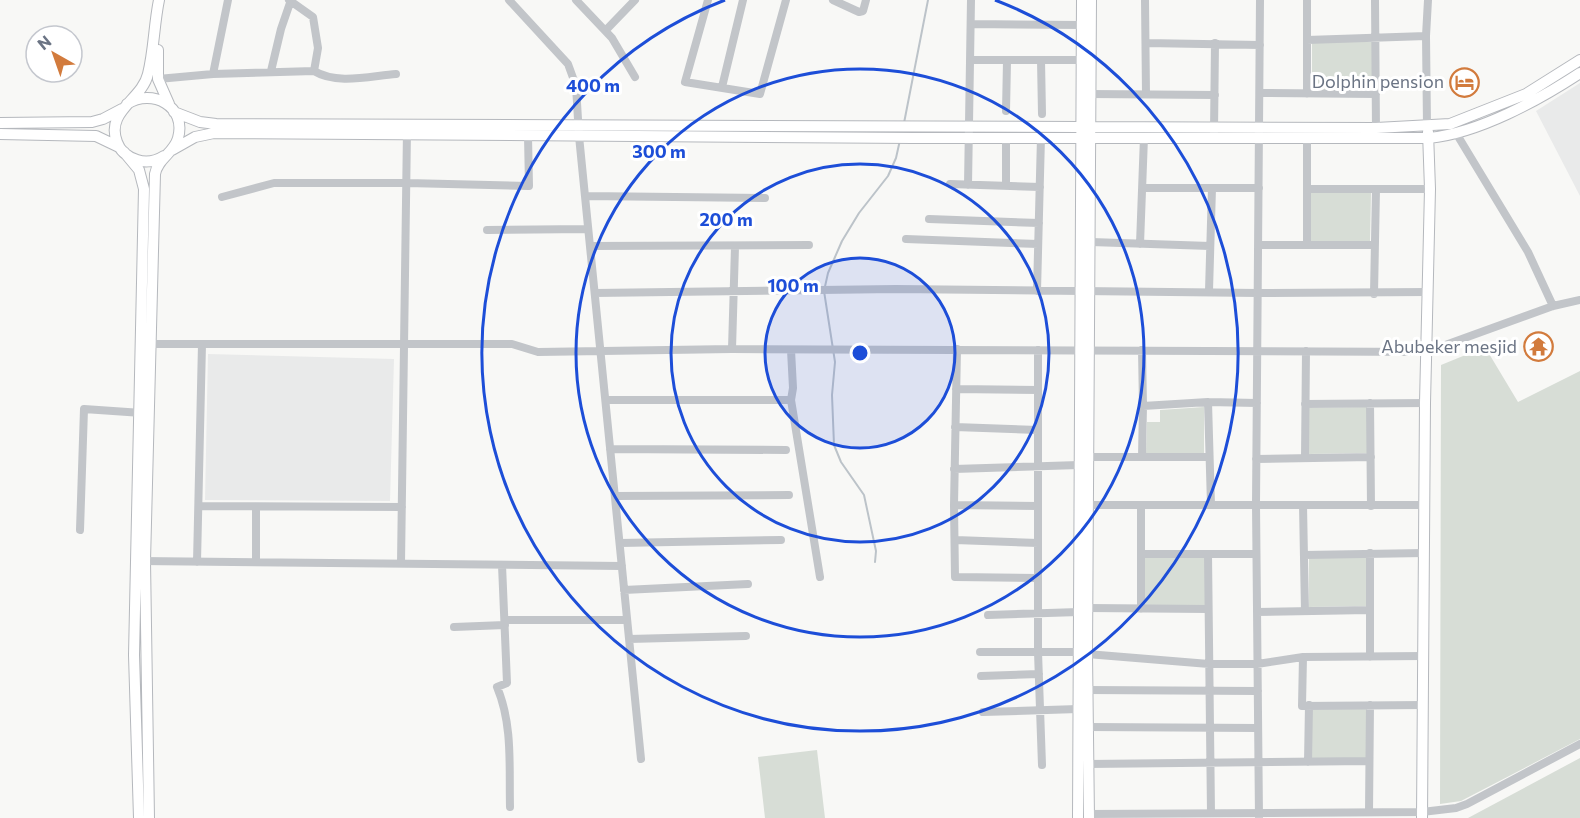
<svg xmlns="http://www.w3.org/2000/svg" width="1580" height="818" viewBox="0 0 1580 818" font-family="Commissioner,sans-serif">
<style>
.built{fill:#e9eaea}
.green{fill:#d7ddd6}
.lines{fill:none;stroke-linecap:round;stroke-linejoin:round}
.stream{stroke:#bcc3c9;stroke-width:2}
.secondary-casing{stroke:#b5b8bd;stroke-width:12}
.street{stroke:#c2c5c9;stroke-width:8}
.secondary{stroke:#fff;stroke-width:10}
.ring{fill:none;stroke:#1d4ed8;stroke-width:3}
.labels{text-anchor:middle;stroke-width:6;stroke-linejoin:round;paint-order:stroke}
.poi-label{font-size:18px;fill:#6b7484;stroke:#fff;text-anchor:end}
.centre{fill:#1d4ed8;stroke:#fff;stroke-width:3}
.ring-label{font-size:18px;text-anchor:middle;font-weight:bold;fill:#1d4ed8;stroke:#fff;stroke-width:6;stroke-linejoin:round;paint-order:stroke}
</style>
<rect width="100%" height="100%" fill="#f8f8f6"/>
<path class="built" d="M1580,83V196L1536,111Z
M208,354L394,359L390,501L205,500Z"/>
<path class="green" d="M1312,42H1372V90H1312Z
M1311,193H1371L1370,242L1310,241Z
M1485,347L1518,402L1580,371V739L1461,801L1440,804L1441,365Z
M1204,407V453H1146L1147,422H1160V410Z
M1367,407V453L1309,454V408Z
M1205,557V605H1144V558Z
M1366,557V606L1309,607V558Z
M1311,709H1367V758H1311Z
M817,750L825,818H765L758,757Z
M1580,758V818H1468Z"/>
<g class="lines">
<path class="stream" d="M904,123L928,0
M875,562L876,551L864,495L841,462L834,445L832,395L835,362L824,291L828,273L842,241L859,213L888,176L896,158L900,140"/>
<defs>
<path id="secondary" d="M159,0C154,24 154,50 148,74C142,100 105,111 117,142C120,151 128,157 137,160C146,163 156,161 164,156
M158,50V79L169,104
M127,104C152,88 187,106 178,138C174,153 158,158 155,174L145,561L149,818
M174,112L200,122L216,124L1376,128L1450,124L1526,94L1580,60
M0,123L92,122L103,119L122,109
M0,134L96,136L119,147
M172,150L195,137L214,133L913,138H1429C1479,133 1539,100 1580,73
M124,152L139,170L144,189L134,655L139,818
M1078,818L1082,0
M1089,818L1087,654L1091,0
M1422,818L1425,403L1430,189L1428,132"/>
</defs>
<use href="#secondary" class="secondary-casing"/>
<path class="street" d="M289,0L313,17L318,48L314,71
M509,0L568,64L576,86L579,136L641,759
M576,0L612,38L635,77
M708,0L685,82L760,94L786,0
M833,0L859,12L863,11L866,0
M1145,0L1146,94
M1307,0V94
M1375,0L1376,130
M971,24L1082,25
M606,30L635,0
M1307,40L1426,36
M1146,43L1260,45
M971,60H1082
M1041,60L1042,114
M271,71L281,29L291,0
M213,74L314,71C337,85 370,76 396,74
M158,79L213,74L228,0
M722,87L743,0
M1260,93L1376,94
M1090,94L1215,95
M1006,111L1007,61
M1427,126L1426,36L1428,0
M1214,132L1215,43
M1456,133L1528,252L1553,306
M1307,137V245
M950,184L1040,187
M968,185L971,0
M1006,186V137
M1143,188H1259
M1307,189H1430
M585,196L765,198
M222,197L274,183H407L529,186L528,136
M929,219L1039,223
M487,230L588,229
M906,239L1038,244
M1091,242L1210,246
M1140,244L1144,137
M1259,245H1375
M590,246L809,245
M1037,291L1041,137
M1209,291L1212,188
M595,293L896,289L1258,293L1427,292
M1374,294L1376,189
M150,344H512L538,352L732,349L1426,352L1553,306L1580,300
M732,349L735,247
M957,349L954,505L955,577L1038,578
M791,350L793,388L791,400L820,577
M1038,350V652L1042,765
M956,389L1038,390
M606,400H791
M1208,402L1211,505
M1370,403L1371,506
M1305,404L1425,403
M1143,406L1208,402L1257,403
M955,427L1038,430
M610,449L786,450
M1089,457H1209
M1142,457L1143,406L1142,350
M1305,458L1306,351
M1256,459L1371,457
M954,469L1079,465
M615,496L789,495
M954,505L1038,506
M1088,505H1424
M1141,505V609
M1303,505L1305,611
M199,506L402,507
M80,530L84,409L142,413
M955,540L1038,543
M620,543L781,540
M1370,553V657
M1141,554H1256
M1208,554L1211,813
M1304,555L1424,553
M141,561L622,566
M197,562L202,344
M256,562V507
M401,563L407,130
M502,565L507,683L497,687C513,725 509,767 510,807
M624,590L748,584
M1088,608L1208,609
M1257,612L1369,610
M988,615L1079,612
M505,620H627
M454,627L505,625
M629,639L746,636
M980,652H1079
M1087,654L1209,664H1257L1303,657L1423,656
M1303,657L1302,706L1423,705
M981,676L1039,674
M1088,690L1258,691
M983,712L1078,709
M1088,727L1258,728
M1308,762L1309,705
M1088,764L1369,761
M1369,812L1370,705
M1089,814L1422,812L1456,808L1467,804L1580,744
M1259,818L1256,505L1260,0"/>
<use href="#secondary" class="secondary"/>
</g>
<circle cx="860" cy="353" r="95" fill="#1d4ed8" fill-opacity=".12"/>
<g class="ring">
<circle cx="860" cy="353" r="95"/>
<circle cx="860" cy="353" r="189"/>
<circle cx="860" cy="353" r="284"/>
<path d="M995 0A378 378 0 1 1 725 0"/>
</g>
<defs>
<symbol id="hotel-ring" viewBox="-11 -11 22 22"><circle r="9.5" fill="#fff" stroke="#d27b3d" stroke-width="1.5"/><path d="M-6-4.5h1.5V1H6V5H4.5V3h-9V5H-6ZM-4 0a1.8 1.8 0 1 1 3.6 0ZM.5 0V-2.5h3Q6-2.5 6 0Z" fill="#d27b3d"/></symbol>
<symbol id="temple-ring" viewBox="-11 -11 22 22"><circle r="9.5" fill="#fff" stroke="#d27b3d" stroke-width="1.5"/><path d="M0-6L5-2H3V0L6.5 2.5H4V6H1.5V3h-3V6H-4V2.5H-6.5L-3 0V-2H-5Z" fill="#d27b3d"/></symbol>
</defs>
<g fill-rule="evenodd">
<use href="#hotel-ring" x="1448" y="66" width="33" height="33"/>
<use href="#temple-ring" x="1522" y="330" width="33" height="33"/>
</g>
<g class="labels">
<g class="poi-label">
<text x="1444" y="88">Dolphin pension</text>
<text x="1517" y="353">Abubeker mesjid</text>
</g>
</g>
<circle cx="860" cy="353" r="9" class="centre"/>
<g class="ring-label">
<text x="593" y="92">400 m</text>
<text x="659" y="158">300 m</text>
<text x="726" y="226">200 m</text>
<text x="793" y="292">100 m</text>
</g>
<g transform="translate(54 54) rotate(320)"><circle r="28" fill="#ffffff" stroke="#c4c7ce" stroke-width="1.5"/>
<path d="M0-4.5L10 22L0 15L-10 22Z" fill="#d27b3d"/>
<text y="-9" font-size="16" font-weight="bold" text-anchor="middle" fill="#6b7484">N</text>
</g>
</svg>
